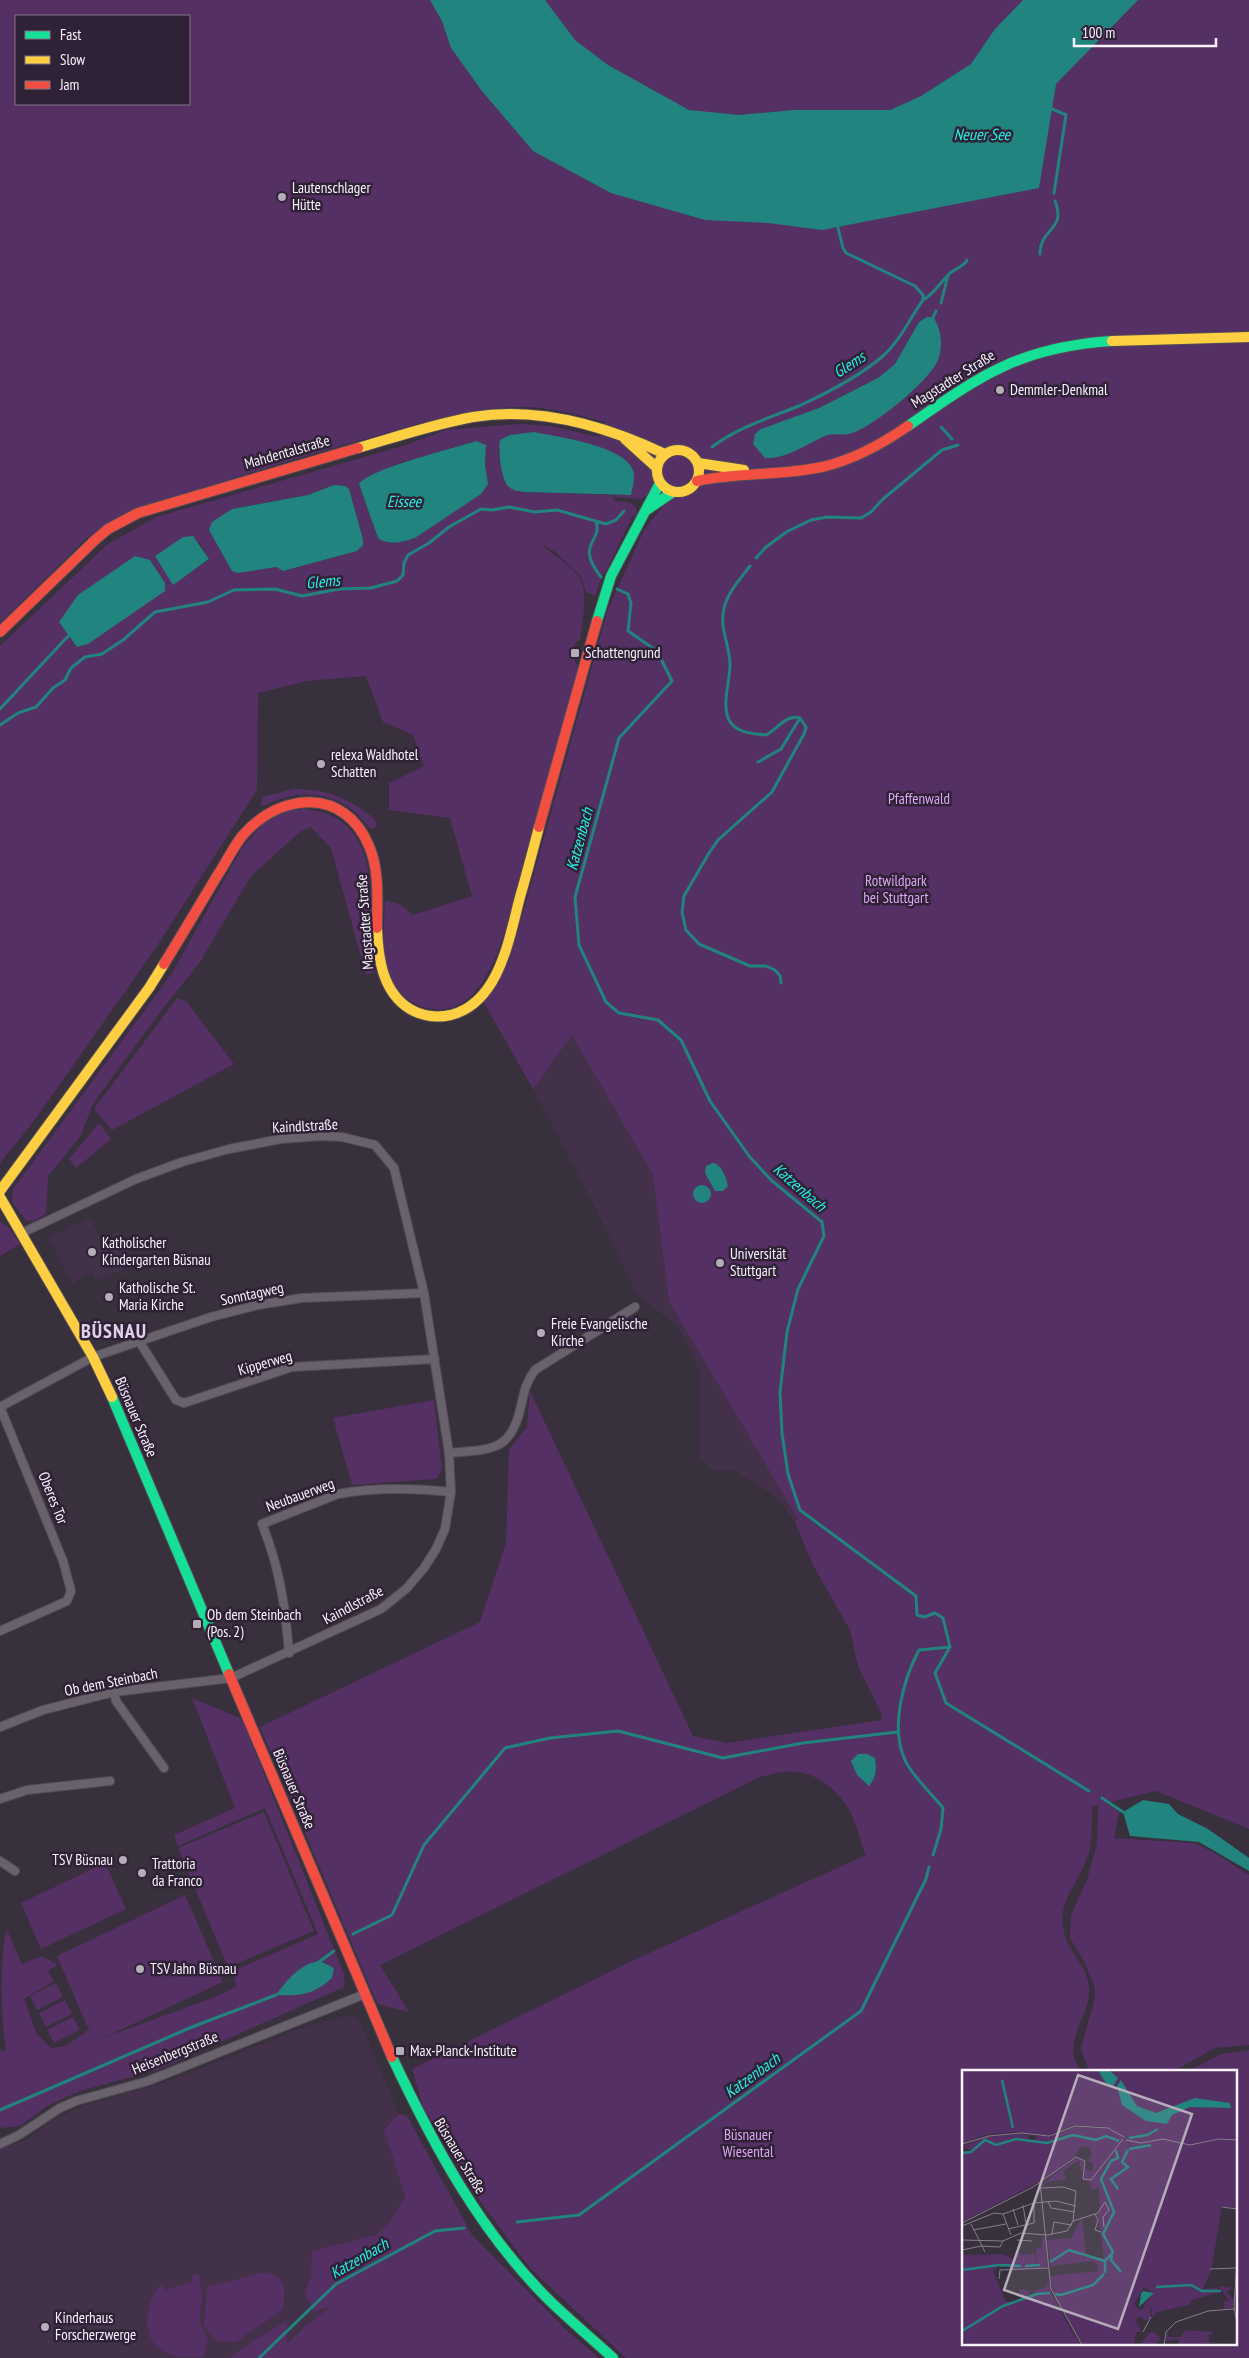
<svg xmlns="http://www.w3.org/2000/svg" width="1249" height="2358" viewBox="0 0 1249 2358" font-family="'PT Sans Narrow',sans-serif">
<style>
.built{fill:#423149}
.green{fill:#553064;fill-rule:evenodd}
.water{fill:#21847e}
.lines{fill:none;stroke-linecap:round;stroke-linejoin:round}
.stream{stroke:#21847e;stroke-width:3}
.street-casing{stroke:#544d57;stroke-width:10}
.fast-casing{stroke:#544d57;stroke-width:12}
.slow-casing{stroke:#544d57;stroke-width:12}
.jam-casing{stroke:#544d57;stroke-width:12}
.street{stroke:#69626c;stroke-width:8}
.fast{stroke:#16e098;stroke-width:10}
.slow{stroke:#ffcf43;stroke-width:10}
.jam{stroke:#f24e42;stroke-width:10}
.poi-dot{fill:#b6adba;stroke:#302236;stroke-width:2}
.labels{text-anchor:middle;stroke-width:5;stroke-linejoin:round;paint-order:stroke}
.poi-label{font-size:15px;fill:#faf1fe;stroke:#302236;text-anchor:start}
.street-label{font-size:15px;fill:#faf1fe;stroke:#302236}
.park-label{font-size:15px;fill:#dca8f3;stroke:#302236}
.water-label{font-size:16px;font-style:italic;fill:#23f2e6;stroke:#302236}
.district-label{font-size:20px;font-weight:bold;letter-spacing:1px;fill:#e2d1ea;stroke:#302236}
.inset-river{fill:none;stroke:#21847e;stroke-width:2.5}
.inset-road{fill:none;stroke:#867d8a;stroke-width:1}
.view{fill:#b6adba;fill-opacity:0.15;stroke:#b6adba;stroke-width:2.5}
.inset-edge{fill:none;stroke:#faf1fe;stroke-width:2.5}
</style>
<rect width="100%" height="100%" fill="#38303c"/>
<path class="built" d="M619,967L837,1491L795,1522L780,1501L759,1485L740,1475L737,1470L715,1471L699,1459L700,1372L679,1328L636,1293L594,1205L533,1089Z
M89,1217L102,1240L119,1231L136,1264L96,1281L91,1273L72,1284L48,1238Z
M347,2015L358,2017L399,2114L384,2129L405,2197L390,2222L376,2235L313,2251L311,2274L305,2293L333,2305L303,2328L287,2345V2322L254,2340L230,2358H0V2148L26,2140L53,2120L85,2105L166,2082L302,2028Z"/>
<path class="green" d="M0,0H1249V1829L1156,1791L1107,1803L1119,1812L1114,1838L1194,1843L1213,1852L1249,1875V2045L1215,2048L1172,2072L1089,2071L1081,2049L1095,1997L1094,1985L1085,1963L1070,1938L1071,1915L1087,1880L1097,1844L1098,1805L1092,1806C1092,1819 1092,1834 1090,1848C1086,1869 1070,1887 1064,1907C1055,1946 1088,1959 1089,1989C1091,2016 1058,2045 1082,2072H963V2344H1235V2072H1187L1221,2054L1249,2050V2358H626L530,2268L480,2201L423,2107L412,2069L636,1959L866,1855C861,1845 859,1833 855,1822C843,1793 817,1768 783,1772C775,1773 768,1775 760,1777L380,1965L409,2012C397,2008 387,2008 377,2003L260,1727L480,1622L506,1543L509,1449L527,1427L530,1391L693,1736L727,1743L882,1720L881,1713L858,1666L850,1630L813,1565L795,1522L798,1519L669,1301L653,1175L572,1035L533,1089L483,1001C496,986 506,969 512,952L608,609L645,528L662,508L648,495L640,499L615,497V495H631L634,476L498,449C503,472 499,487 524,492L614,495V501C624,502 635,500 637,513L634,518V513L604,575H602L595,596L586,592L581,576L554,551L540,544C552,554 570,564 579,577C589,591 582,624 580,640L576,642L574,647L577,648L574,658L578,668L505,931C494,966 473,1019 427,1008C413,1005 401,996 394,984C381,960 384,928 385,901L400,904L413,915L472,896L450,818L389,810V783L424,766L413,735L383,722L366,676L307,681L258,693L257,790L155,949L34,1121L0,1163V646L108,544L156,517L406,445L445,430L520,424L551,426L599,437L606,422C581,416 555,408 528,407C474,406 424,422 372,437C293,459 215,484 136,509L112,520L87,538L0,623ZM16,16H189V104H16ZM476,441L486,445L485,464L488,484L415,538C404,542 387,546 378,538L359,484L397,464ZM334,485L345,486L349,489L363,539L357,551L283,571L276,567L232,509L308,495ZM199,542L209,560L173,584Z
M293,789C321,789 342,795 364,811C370,815 376,818 377,826L373,829L370,828C364,823 360,816 354,811C327,790 293,790 264,806L261,805L262,797Z
M304,809C390,817 366,912 376,971L366,975L331,848L311,827L300,832L251,876L200,962L164,1007L94,1102L80,1137L48,1176L46,1214L33,1221L26,1220L12,1202L13,1189L172,973L243,846L266,821L291,810Z
M177,998L187,1002L234,1064L112,1130L94,1109Z
M99,1123L111,1139L76,1168L69,1159Z
M0,1222L9,1228L20,1244L0,1256Z
M434,1400L442,1469L436,1479L352,1485L333,1418Z
M192,1698L242,1719L344,1974V1987L160,2069L80,2091L47,2106L20,2126L0,2128V2051L6,2050C0,2009 0,1969 6,1928L22,1964L42,1956L58,1965L48,1970L54,1981L24,1999L37,2034L51,2048L66,2046L88,2030L91,2035L57,1956L185,1895L223,1982L103,2038L215,1997L236,1987L233,1971L318,1934L265,1808L178,1846L174,1835L235,1808Z
M264,1812L314,1931L228,1967L178,1848Z
M105,1863L126,1909L41,1949L21,1903Z
M56,1983L63,1997L37,2010L30,1996Z
M65,2000L72,2014L46,2027L39,2013Z
M73,2017L80,2030L54,2043L47,2030Z
M399,2114L407,2116L472,2235L563,2327L599,2358H230L254,2340L287,2321V2344L303,2328L331,2306L313,2312L305,2293L311,2274L312,2251L376,2235L390,2222L405,2197L384,2129Z
M266,2272C286,2277 287,2292 282,2310L236,2342L217,2341L204,2326L207,2287Z
M199,2274L202,2297L199,2321L208,2340L204,2357C197,2358 189,2357 181,2357C151,2354 142,2330 150,2303C153,2294 155,2290 162,2285L165,2290L193,2282L192,2275Z"/>
<path class="water" d="M430,0H545L575,40L608,65L689,110L739,115L795,110H890L921,96L971,64L995,29L1023,0H1138L1056,84L1039,188L822,230L768,223L705,220L611,193L533,151L482,91L451,48L442,21Z
M927,317H933C942,329 944,350 936,364C924,385 877,423 855,432C845,437 835,432 825,436C805,445 787,459 765,458L753,444L755,434L761,429L819,408L878,378L895,364L919,322Z
M534,432C558,437 620,445 632,468C636,476 633,486 631,495L524,492C519,491 513,491 509,487C501,480 498,451 500,440L510,435Z
M476,441L486,445L485,464L488,484L481,494L415,538C404,542 387,546 378,538L359,484C371,468 452,449 476,441Z
M334,485L345,486L349,489L363,539V545L357,551L283,571L276,567L238,573L232,571L209,530L212,522L232,509L308,495Z
M193,536L209,559L173,585L155,556L183,537Z
M135,556L150,560L165,583V591L88,644L77,647L59,622L78,595Z
M713,1163C721,1164 727,1178 728,1186L723,1191H715L705,1173L706,1166Z
M693 1194a9 9 0 1 1 18 0a9 9 0 1 1-18 0Z
M858,1754H867L875,1758C877,1770 876,1777 869,1786L857,1775L851,1761Z
M1143,1800L1169,1804L1178,1814L1208,1829L1249,1858V1871L1199,1842L1130,1836L1123,1812Z
M320,1961L334,1968L332,1978C313,1995 301,1996 276,1995C287,1980 301,1963 320,1961Z"/>
<g class="lines">
<path class="stream" d="M1052,109L1066,115L1054,193
M837,224L843,248L846,253L915,286L923,295V300
M1040,254C1039,229 1067,230 1055,201
M941,303L948,275
M932,320L936,311
M941,427L952,439
M712,447C740,426 770,418 801,405C829,392 860,376 883,356C900,341 910,318 923,300C934,294 940,283 949,274C954,269 965,266 967,260
M596,521C603,544 574,542 601,577
M756,558L766,547L788,531L811,520L827,517L861,518L871,512L883,499L942,450L958,445
M750,566C740,579 728,592 724,608C719,628 730,646 730,665C730,682 720,709 731,723C738,733 755,734 766,735C777,729 787,714 800,718L806,727L804,734L772,792L718,840L709,853L684,896L682,912L686,930L699,944L750,966H766L775,970L780,976L781,983
M617,589L628,594L631,603L628,631L657,651L672,681L619,738L575,897L579,945L606,1002L619,1013L658,1020L681,1040L710,1101L749,1156L771,1180L822,1222L824,1236L798,1289L787,1332L780,1392L782,1433L788,1474L800,1510L916,1596L917,1615L924,1617L935,1613L943,1618L950,1647L919,1650C903,1680 890,1728 905,1760C912,1776 932,1794 943,1808L941,1829L933,1855
M0,709L71,633
M0,725L18,713L36,707L53,688L65,680L71,668L85,657L102,654L123,640L155,612L208,602L234,590L275,589L302,596L339,589L371,588L397,581L403,575L404,563L408,555L429,543L449,527L481,509L492,510L509,507L535,512L557,510L606,524L616,520L624,511
M758,762L781,749L800,718
M950,1647L935,1673L946,1703L1089,1791
M1102,1798L1123,1812
M353,1934L392,1915L424,1845L505,1748L550,1738L618,1731L723,1758L803,1743L897,1732
M320,1961L334,1951
M0,2110L192,2027L276,1995
M517,2222L579,2215L861,2011L926,1879L929,1867
M259,2358L336,2284L435,2231L464,2228"/>
<defs>
<path id="street" d="M139,1341L176,1400L184,1403L292,1367L435,1359
M0,1407L93,1357L211,1317L258,1305L302,1298L424,1293
M449,1453C490,1449 511,1453 521,1406C524,1392 526,1382 535,1370L635,1307
M0,1631L67,1601L71,1591L63,1561L0,1407
M289,1653C285,1605 280,1569 262,1524L338,1494C376,1487 413,1488 451,1492
M114,1692L116,1701L164,1768
M0,1727L43,1710L114,1692L231,1678L381,1609L406,1589L424,1568L436,1549L445,1529L451,1492L449,1453L424,1293L394,1168L375,1145L342,1137L321,1136L281,1139L229,1149L182,1162L136,1179L22,1233
M0,1799L27,1790L110,1781
M0,1861L15,1871
M0,2144L19,2135L60,2108L76,2101L148,2081L365,1994"/>
<path id="fast" d="M908,426C981,375 1020,347 1112,341
M648,509L673,492
M597,621L611,576L660,483
M112,1397L229,1674
M392,2057C434,2146 480,2232 551,2302C571,2321 592,2339 613,2358"/>
<path id="slow" d="M1112,341L1249,337
M625,439L657,468
M358,448C396,437 434,424 473,417C539,406 606,426 665,454
M657 471a21 21 0 1 1 42 0a21 21 0 1 1-42 0Z
M698,463L744,470
M377,928C378,957 382,992 410,1009C422,1016 437,1018 451,1015C500,1002 509,938 520,897C527,873 533,850 539,827
M0,1191L149,988L164,964
M0,1197L93,1357L112,1397"/>
<path id="jam" d="M697,481C738,472 781,476 822,467C853,460 882,444 908,426
M0,632L95,540L108,529L138,513L358,448
M539,827L597,621
M164,964C182,935 199,906 217,876C226,863 233,847 243,835C280,792 345,787 369,846C380,871 377,902 377,928
M229,1674L392,2057"/>
</defs>
<use href="#street" class="street-casing"/>
<use href="#fast" class="fast-casing"/>
<use href="#slow" class="slow-casing"/>
<use href="#jam" class="jam-casing"/>
<use href="#street" class="street"/>
<use href="#fast" class="fast"/>
<use href="#slow" class="slow"/>
<use href="#jam" class="jam"/>
</g>
<g class="poi-dot">
<circle cx="282" cy="197" r="5"/>
<circle cx="1000" cy="390" r="5"/>
<rect x="570" y="648" width="10" height="10" rx="2.5"/>
<circle cx="321" cy="764" r="5"/>
<circle cx="92" cy="1252" r="5"/>
<circle cx="720" cy="1263" r="5"/>
<circle cx="109" cy="1297" r="5"/>
<circle cx="541" cy="1333" r="5"/>
<rect x="192" y="1619" width="10" height="10" rx="2.5"/>
<circle cx="123" cy="1860" r="5"/>
<circle cx="142" cy="1873" r="5"/>
<circle cx="140" cy="1969" r="5"/>
<rect x="395" y="2046" width="10" height="10" rx="2.5"/>
<circle cx="45" cy="2327" r="5"/>
</g>
<g class="labels">
<g class="poi-label">
<text x="292" y="193">Lautenschlager<tspan x="292" dy="17">Hütte</tspan></text>
<text x="1010" y="395">Demmler-Denkmal</text>
<text x="585" y="658">Schattengrund</text>
<text x="331" y="760">relexa Waldhotel<tspan x="331" dy="17">Schatten</tspan></text>
<text x="102" y="1248">Katholischer<tspan x="102" dy="17">Kindergarten Büsnau</tspan></text>
<text x="730" y="1259">Universität<tspan x="730" dy="17">Stuttgart</tspan></text>
<text x="119" y="1293">Katholische St.<tspan x="119" dy="17">Maria Kirche</tspan></text>
<text x="551" y="1329">Freie Evangelische<tspan x="551" dy="17">Kirche</tspan></text>
<text x="207" y="1620">Ob dem Steinbach<tspan x="207" dy="17">(Pos. 2)</tspan></text>
<text x="113" y="1865" text-anchor="end">TSV Büsnau</text>
<text x="152" y="1869">Trattoria<tspan x="152" dy="17">da Franco</tspan></text>
<text x="150" y="1974">TSV Jahn Büsnau</text>
<text x="410" y="2056">Max-Planck-Institute</text>
<text x="55" y="2323">Kinderhaus<tspan x="55" dy="17">Forscherzwerge</tspan></text>
</g>
<g class="street-label">
<text transform="translate(953 379) rotate(-32)" y="5">Magstadter Straße</text>
<text transform="translate(287 452) rotate(-16)" y="5">Mahdentalstraße</text>
<text transform="translate(365 922) rotate(-94)" y="5">Magstadter Straße</text>
<text transform="translate(305 1126) rotate(-3)" y="5">Kaindlstraße</text>
<text transform="translate(252 1294) rotate(-12)" y="5">Sonntagweg</text>
<text transform="translate(265 1363) rotate(-16)" y="5">Kipperweg</text>
<text transform="translate(136 1417) rotate(67)" y="5">Büsnauer Straße</text>
<text transform="translate(300 1495) rotate(-20)" y="5">Neubauerweg</text>
<text transform="translate(53 1498) rotate(68)" y="5">Oberes Tor</text>
<text transform="translate(353 1605) rotate(-28)" y="5">Kaindlstraße</text>
<text transform="translate(111 1682) rotate(-11)" y="5">Ob dem Steinbach</text>
<text transform="translate(294 1789) rotate(67)" y="5">Büsnauer Straße</text>
<text transform="translate(175 2053) rotate(-22)" y="5">Heisenbergstraße</text>
<text transform="translate(460 2156) rotate(59)" y="5">Büsnauer Straße</text>
</g>
<g class="park-label">
<text x="919" y="804">Pfaffenwald</text>
<text x="896" y="886">Rotwildpark<tspan x="896" dy="17">bei Stuttgart</tspan></text>
<text x="748" y="2140">Büsnauer<tspan x="748" dy="17">Wiesental</tspan></text>
</g>
<g class="water-label">
<text x="982" y="140">Neuer See</text>
<text transform="translate(849 364) rotate(-33)" y="6">Glems</text>
<text x="404" y="507">Eissee</text>
<text transform="translate(323 581) rotate(-5)" y="6">Glems</text>
<text transform="translate(579 839) rotate(-75)" y="6">Katzenbach</text>
<text transform="translate(800 1187) rotate(41)" y="6">Katzenbach</text>
<text transform="translate(752 2075) rotate(-36)" y="6">Katzenbach</text>
<text transform="translate(359 2258) rotate(-30)" y="6">Katzenbach</text>
</g>
<g class="district-label">
<text x="114" y="1338">BÜSNAU</text>
</g>
</g>
<g transform="translate(962 2070)">
<rect width="275" height="275" fill="#38303c"/>
<path d="M0,0H275V138L260,136L249,201L241,219L255,218L258,222L230,230L227,235L195,242L190,247V242L187,235L189,247L185,251L177,246L174,251L180,262H174L172,275H121L93,228L88,206L136,201V195L129,191L89,196L90,201L85,170L109,168L120,148L124,185L142,189L136,144L138,132L136,117L130,121L128,111L159,70L128,110H123L121,104L123,99L131,101V93L126,91L130,85L128,78L118,76L114,85L84,108L0,152V83L9,81L0,75L8,74L23,67L55,64L68,65L66,69L72,70L75,66H88L114,57L143,58L158,62L144,57L112,55L83,66L53,62L23,65L0,74ZM182,217L192,223L182,235L183,237L186,234H187L180,239L177,240L172,234ZM118,88L122,92L120,105L117,90L101,101L104,109L85,112L80,117V114L113,89ZM80,166L84,169L85,197L51,199L38,194L31,201L43,230L48,233L65,226L57,225L58,219L69,221L66,226L69,227L74,220L84,218L86,211L89,223L109,260L104,261H110L118,275H5L0,266V185L40,184L52,189L56,181L59,185L73,183L74,193H69H75L74,178L80,177ZM256,216L271,218L264,222L272,230L270,238L262,239V232L267,230ZM224,260L252,262L247,265V272L258,273L221,275L217,274L216,269L204,271L205,263L207,267H218ZM188,262L194,263L198,269L193,275H177Z" fill="#553064" fill-rule="evenodd"/>
<path d="M136,0H147L156,8L151,17L143,12ZM159,10L175,36L194,43L233,28L268,33L269,38L228,37L210,45L205,54L184,51L160,35L155,16ZM181,221L192,223L177,237L179,224Z" fill="#21847e"/>
<path class="inset-river" d="M40,10L51,58M167,68L185,65L196,59M167,79L189,75M0,83L9,82L23,70L34,75L54,69L85,73L111,65L134,70L144,66L157,71M156,119L149,109L166,97L160,92L166,80M150,185L149,190L159,202M88,192L107,180L143,191M63,196L78,195M0,200L37,195L59,196M143,203V191L151,182L141,164L152,142L139,109L149,91L156,88L154,80M194,217L229,215L240,221H259M93,224L99,225L131,215L142,204M0,261L41,236L75,224L88,223"/>
<path class="inset-road" d="M164,70L179,73L201,69L228,75L257,69L275,70M0,74L27,66L59,63L87,66L113,56L146,58L162,67M78,113L89,219L120,275M86,131L89,138L113,142M61,135L64,154M260,137L275,139M51,139L56,155M41,144L49,165M133,144L136,150L133,160L139,162M111,151L136,143L143,132L147,140L141,147L142,157M0,153L71,117L114,87L123,91L121,109L129,110L161,69M9,154L23,182M0,156L32,143L41,144L72,133L94,131L114,136M46,159L72,153V133M11,160L44,154M90,164L92,152L110,155M0,170L41,171L59,163L85,165L105,161L111,151L114,121L101,117L79,118M55,170L70,171M0,180L19,176L38,177L41,171M275,189L272,237L275,253M248,199L274,198M37,209L38,200L86,198M181,262L189,247M202,275L204,262L214,252L246,241L272,239"/>
<path class="view" d="M116,5L230,44L156,259L42,220Z"/>
<rect width="275" height="275" class="inset-edge"/>
</g>
<rect x="15" y="15" width="175" height="90" fill="#302236" stroke="#817586"/>
<rect x="25" y="31" width="25" height="8" fill="#16e098" stroke="#817586"/>
<text x="60" y="40" font-size="15" fill="#faf1fe">Fast</text>
<rect x="25" y="56" width="25" height="8" fill="#ffcf43" stroke="#817586"/>
<text x="60" y="65" font-size="15" fill="#faf1fe">Slow</text>
<rect x="25" y="81" width="25" height="8" fill="#f24e42" stroke="#817586"/>
<text x="60" y="90" font-size="15" fill="#faf1fe">Jam</text>
<path d="M1074 38v8h142v-8" fill="none" stroke="#faf1fe" stroke-width="2.5"/>
<text x="1082" y="38" font-size="15" fill="#faf1fe" stroke="#302236" stroke-width="4" paint-order="stroke">100 m</text>
</svg>
